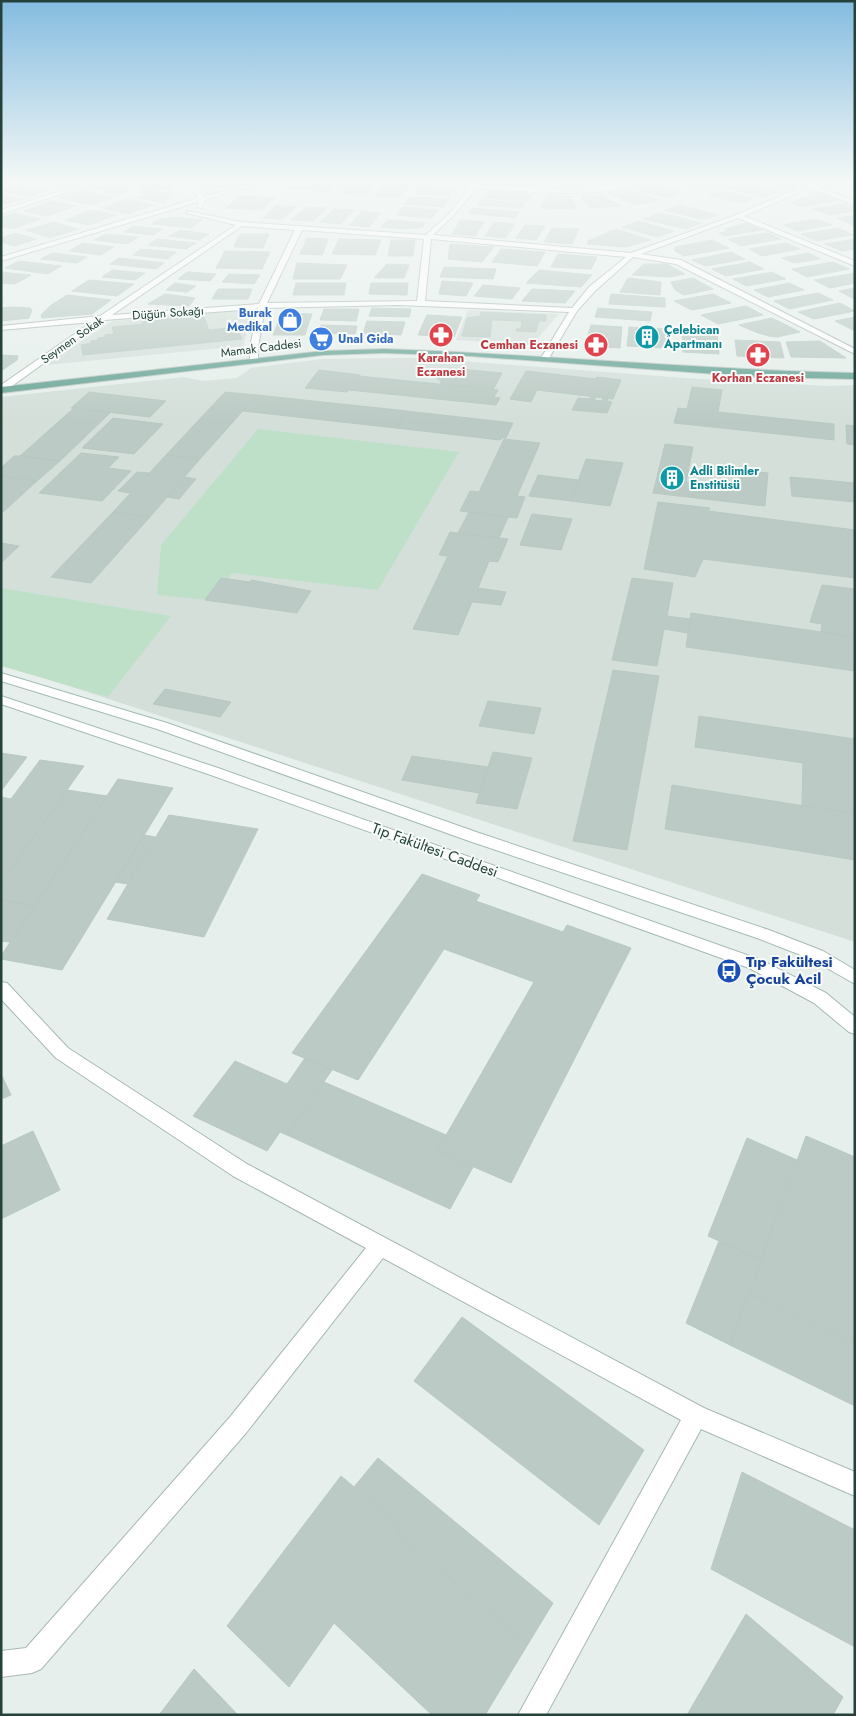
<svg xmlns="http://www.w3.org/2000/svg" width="856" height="1716" viewBox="0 0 856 1716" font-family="Jost,sans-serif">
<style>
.built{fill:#d4dfda}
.green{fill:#bfe0c8}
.building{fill:#bbcac4;stroke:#b8c9c2}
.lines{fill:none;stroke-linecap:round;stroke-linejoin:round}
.street-casing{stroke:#a8b8b2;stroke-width:2}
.secondary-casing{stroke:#a4bbb3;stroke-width:2}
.primary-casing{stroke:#c2cac8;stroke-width:2}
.street{fill:#fff;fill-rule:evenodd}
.secondary{fill:#fff;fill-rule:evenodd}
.primary{fill:#6aa596;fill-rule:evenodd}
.labels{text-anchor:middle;stroke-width:4;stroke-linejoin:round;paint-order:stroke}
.far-street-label{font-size:12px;fill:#24423a;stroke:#f7fbf9}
.far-shop-label{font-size:12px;font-weight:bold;fill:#366cbe;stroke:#f7fbf9;text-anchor:end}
.far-culture-label{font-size:12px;font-weight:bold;fill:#0d838f;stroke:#f7fbf9;text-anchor:start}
.far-health-label{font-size:12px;font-weight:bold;fill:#be3a42;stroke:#f7fbf9}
.street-label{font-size:15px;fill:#24423a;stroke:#f7fbf9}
.transit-label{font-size:15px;font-weight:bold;fill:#164399;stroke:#f7fbf9;text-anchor:start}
</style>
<rect width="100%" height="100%" fill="#e6efeb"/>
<path class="built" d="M253,309L243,346L46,365L112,321Z
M468,310L559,314L532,345L456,340Z
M387,358H421L685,378L828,386L855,385V942L1,664V397L184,377L203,381L237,378L251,368L322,359Z"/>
<path class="green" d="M258,429L459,452L378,590L232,573L211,600L157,595L161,545Z
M1,588L171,616L108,697L1,666Z"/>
<path class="building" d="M112,182L127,183L128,188L124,189L128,191L117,195L92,188Z
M171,182L174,189L141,192L138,183Z
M202,182H242L225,187H205Z
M297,182H339L329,191L289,189Z
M351,182H363L376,183L365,195L340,193Z
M499,182H540L538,186Z
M558,182H583L585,185L560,186Z
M650,182H679L668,186Z
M691,182H719L704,188L685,184Z
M752,182H781L798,186L785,190Z
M642,183L679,192L667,198L631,189Z
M739,183L779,192L765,197L726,188Z
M384,184L409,186L399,197L374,196Z
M16,185L46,191L30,197L1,191Z
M419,187L454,189L449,196L414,194Z
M625,190L659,200L635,205L608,193Z
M82,191L113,198L91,205L59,198Z
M489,191L532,195L528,201L484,198Z
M720,191L754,198L743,203L708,195Z
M170,192L172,193L164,203L138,198L143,194Z
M817,192L838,200L801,207L792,203Z
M1,195L23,199L7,204L1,203Z
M600,195L621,206L590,208L581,196Z
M240,196L275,198L261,210L226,208Z
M547,196H571L577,209L540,208Z
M410,197L449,199L443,207L404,204Z
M129,199L154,205L127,214L103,208Z
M482,200L525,203L521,208L478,205Z
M51,201L75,206L47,216L24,211Z
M845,204L855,208V211L829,215L813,209Z
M277,205L296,207L282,219L263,218Z
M680,205L718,215L703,220L665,210Z
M306,207L327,208L313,221L291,220Z
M403,207L438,210L432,218L396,215Z
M473,208L520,212L515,218L468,213Z
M334,209L355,210L341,224L320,222Z
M92,210L116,215L89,225L65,220Z
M362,211L380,213L369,227L350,225Z
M14,213L40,219L12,229L1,226V217Z
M661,213L702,223L686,229L644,219Z
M855,215V225H853L837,218Z
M177,217L185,218L202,220L191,228L152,224L160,219Z
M817,219L832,225L797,231L783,225Z
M388,220L425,223L422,227L405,229L381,227Z
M461,220L484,222L475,236L452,234Z
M639,221L674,231L657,237L621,227Z
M54,222L78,229L50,238L26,230Z
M494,222L515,224L506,238L485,236Z
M746,223L762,230L725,236L719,233L728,231L725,229Z
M525,225L545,226L536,240L516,238Z
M133,226L162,229L153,235L124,232Z
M552,228L579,229L572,244L544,242Z
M838,228L853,235L816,241L801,234Z
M616,229L651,240L625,247L587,244L588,241Z
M180,230L209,234L199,240L169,236Z
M15,233L36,239L15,246L1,242V238Z
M768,233L781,239L741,246L728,239Z
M106,234L138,237L127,244L94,240Z
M240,234H269L263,248L234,247Z
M307,238L328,239L322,255L300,254Z
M157,239L196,243L186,249L148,245Z
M339,239L381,240L375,255L332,254Z
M855,239V249L842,251L825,244Z
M391,240H415L413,256H388Z
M712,240L729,248L684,256L675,251V247Z
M83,243L114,247L100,255L69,251Z
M786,243L800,249L762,256L749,249Z
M450,244L494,247L482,262L448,259Z
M141,249L176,252L168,259L133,255Z
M501,249L545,252L537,266L492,262Z
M225,251L270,252L262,269L216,268Z
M731,252L745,259L706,266L692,260Z
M52,253L87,257L77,263L41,259Z
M809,253L820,259L794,263L782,258Z
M558,254L597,257L591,269L551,267Z
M119,258L164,263L156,269L110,264Z
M19,261L61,266L48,274L5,268Z
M750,262L764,269L726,276L712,269Z
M833,262L849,269L807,277L792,269Z
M297,263L347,265L340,279H293Z
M387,264L409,265L404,278H374Z
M644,264H667L685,274L670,277L632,275Z
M444,267L496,269L493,279L440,277Z
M112,270L145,273L135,280L102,277Z
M539,270L592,275L581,287L526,283Z
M1,272L31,275L15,284L1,283Z
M187,272L216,274L210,281L178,279Z
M772,272L786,279L746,286L733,279Z
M855,273V283L830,288L814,280Z
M229,274L260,275L254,284L222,282Z
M628,278L661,282L660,295L620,292Z
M693,278L713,289L684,295L675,290L671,282Z
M89,280L134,284L117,296L72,291Z
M442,281L473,283L466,296L439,294Z
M175,283L196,286L187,292L166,290Z
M296,283H346L344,295H293Z
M371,283H408L407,295L369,294Z
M789,283L804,290L768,297L754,290Z
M483,285L520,288L512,299L474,296Z
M855,288L854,299L839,291Z
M218,289H252L248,299H212Z
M532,289L575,291L565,303L522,301Z
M818,293L833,300L789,309L774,301Z
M165,294L195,298L189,306L148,304Z
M611,294L665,298V307L609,304Z
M713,294L731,303L692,310L674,301Z
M67,295L111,300L92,314L42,318L41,315L50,306Z
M840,303L855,311L814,319L798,312Z
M746,306L763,315L718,324L701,315Z
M11,307L30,308L32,310L29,318L1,321V308Z
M372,308L411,309L409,317L369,316Z
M598,308L652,312L650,321L595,317Z
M324,309H359L356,321L320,320Z
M481,312L546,315V321H539L536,332L516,331V329H521L522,321L492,320L490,337L462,336L467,318L480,316Z
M282,313L312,314L308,325H277Z
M203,315L209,330L236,327L242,339L83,355L81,345L92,343L91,341L98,340V338L105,337V335L114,334L112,327L143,324L142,321Z
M427,315L462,317L454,337L418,335Z
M855,317V331L835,321Z
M772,318L800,332L777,337L769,336L758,333L739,325Z
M367,321L405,322L401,335L363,333Z
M277,325H308L305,335H273Z
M321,325L357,326L355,334L319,333Z
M591,325L622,327L620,348L585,346Z
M629,327L667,329L666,348L627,346Z
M682,330L717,332L719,354L683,352Z
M735,340L780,342L784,358L737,356Z
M820,341L846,358L791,357L786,342Z
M1,355H2L18,356L17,360L1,371Z
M450,368L502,373L493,390L440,384Z
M444,369L448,372L442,382L429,372Z
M319,370L360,375L347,392L305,388Z
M526,371L596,379L597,377L621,380L613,399L537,390L531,402L510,399Z
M359,376L498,390L494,397L500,398L496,405L349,390Z
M692,387L722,390L718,412L834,424V440L674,423L678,408L687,409Z
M89,392L166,401L150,417L71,408Z
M225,392L257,395L200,459L166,455Z
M257,395L407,411L396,428L243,411Z
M591,397H596L594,400L602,401L603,398L608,399L607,401L612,402L607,413L572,410L578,398L589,399Z
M74,408L111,412L60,461L20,456Z
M407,411L513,423L506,438H502L500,440L396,428Z
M113,418L163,424L134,454L82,448Z
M846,425L855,426V445L847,444Z
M504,439L540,443L517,496L525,497L517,518L460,511L470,491L479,492Z
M665,444L693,447L686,482L737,488L740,470L768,473L765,506L653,493Z
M81,453L119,457L108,468L131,471L102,501L39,493Z
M166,455L200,459L150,517L113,512Z
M14,456H20L60,461L37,481L1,476V468Z
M586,459L623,463L610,506L571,501Z
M137,472L149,473L130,493L118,491Z
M538,475L578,480L571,501L529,496Z
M1,476L37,481L1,514Z
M185,477L196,479L179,499L167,497Z
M790,477L855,483V502L792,496Z
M658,502L710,508L708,511L855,530V578L703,559L695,577L644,569Z
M113,512L150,517L91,583L51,577Z
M469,512L508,517L499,538L458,533Z
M532,514L572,519L561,550L520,545Z
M450,532L508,539L498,562L489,561L478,588L506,592L501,605L472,602L458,635L413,629L448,556L439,555Z
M1,543L19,546L1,563Z
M221,578L250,582L251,580L311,591L297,613L205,600Z
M632,578L673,583L667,616L690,619L688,633L664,629L657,666L612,660Z
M822,585L855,589V637L821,632L822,624L810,622Z
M691,613L855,637V671L686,647Z
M613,670L659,676L627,850L573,841Z
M165,689L231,702L220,717L153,704Z
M488,701L541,708L534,734L479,726Z
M699,716L855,739V814L802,805L803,763L695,747Z
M493,752L532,758L517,809L476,803Z
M1,753L27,757L1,791Z
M412,756L488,767L479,793L402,780Z
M40,760L84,766L1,883V797L11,799Z
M118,779L173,788L62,970L1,959V956Z
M672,785L855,814V860L665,829Z
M67,790L107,796L34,907L1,899V883Z
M169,815L258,829L204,937L107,919Z
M144,835L155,837L128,884L115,882Z
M422,874L480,895L476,901L563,932L567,925L631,948L511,1183L437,1151L534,982L444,949L358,1080L292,1053Z
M1,899L34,907L10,942L1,941Z
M305,1058L332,1070L287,1135L280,1132L267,1151L193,1116L235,1061L287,1084Z
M1,1074L11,1095L1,1099Z
M324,1082L446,1135L437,1151L473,1167L450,1209L287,1135Z
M33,1131L60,1190L1,1219V1146Z
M806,1136L855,1157V1343L749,1293Z
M747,1138L797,1160L761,1260L708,1236Z
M719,1241L761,1260L730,1345L686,1323Z
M749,1293L855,1343V1406L730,1345Z
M462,1317L644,1450L599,1525L414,1381Z
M378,1458L553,1603L528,1644L397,1533L402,1527L354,1487Z
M742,1472L855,1530V1647L711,1569Z
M341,1476L402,1527L397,1533L528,1644L485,1715H432L334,1623L289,1687L227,1626Z
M746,1614L843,1697L833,1715H687Z
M194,1669L238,1715H159Z"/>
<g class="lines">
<defs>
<path id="street" d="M88,182H97L1,214V210Z
M187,182H193L204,197L256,182H265L205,200L202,208L197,207L198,202L1,261V257L198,198Z
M411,182L473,184L481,182L479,184L575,190L633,182C609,201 509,190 477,188L453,216L433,235L631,253L736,215L804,186L803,183L820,182L814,185L855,201V205L809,188L744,216L855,261V266L738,218L641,254L681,260L855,349V354L676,264L633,257L595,291L577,311L549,358L545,361L541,358L569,312L398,305L265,308L258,347V360L254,363L250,360V347L258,308L255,309L104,320L5,391H1V385L92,322L1,330V326L100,316L236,225L187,213V211L241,222L426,235L449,214L470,187L414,184ZM242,226L295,230L259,304L112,315ZM302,230L424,239L417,301L267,303ZM431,239L626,257L589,287L572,308L425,301Z
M1,982L7,983L68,1048L247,1164L704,1408L855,1472V1496L701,1429L546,1715H518L681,1420L383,1258L246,1433L41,1669L32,1673L1,1677V1651L26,1648L230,1417L366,1248L233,1176L56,1058L1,999Z"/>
<path id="secondary" d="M1,673L167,723L479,833L769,930L823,951L855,970V984L811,959L757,938L469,841L157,729L1,681Z
M1,696L218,768L761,960L826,993L855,1017V1034L849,1032L814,1003L749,968L208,774L1,704Z"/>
<path id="primary" d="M384,349C541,354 698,370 855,373V379L757,377L469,356L384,353L323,355L1,393V387L323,351Z"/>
</defs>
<use href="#street" class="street-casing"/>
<use href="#secondary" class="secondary-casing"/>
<use href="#primary" class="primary-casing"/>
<use href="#street" class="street"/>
<use href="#secondary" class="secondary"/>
<use href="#primary" class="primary"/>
</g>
<linearGradient id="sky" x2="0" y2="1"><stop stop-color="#84bce0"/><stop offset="0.43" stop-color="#f4f8f6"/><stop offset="1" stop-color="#f4f8f6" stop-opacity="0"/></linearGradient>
<rect width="856" height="422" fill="url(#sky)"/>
<defs>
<symbol id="shop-disc" viewBox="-11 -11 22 22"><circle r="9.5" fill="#3f7fe0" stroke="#f7fbf9"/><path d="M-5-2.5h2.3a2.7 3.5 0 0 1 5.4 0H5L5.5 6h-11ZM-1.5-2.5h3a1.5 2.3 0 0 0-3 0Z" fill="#fff"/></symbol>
<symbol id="pharmacy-disc" viewBox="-11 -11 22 22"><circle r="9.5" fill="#e0444e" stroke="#f7fbf9"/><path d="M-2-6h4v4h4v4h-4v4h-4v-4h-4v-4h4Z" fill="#fff"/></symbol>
<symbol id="building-disc" viewBox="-11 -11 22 22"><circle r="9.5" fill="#0f9aa8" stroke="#f7fbf9"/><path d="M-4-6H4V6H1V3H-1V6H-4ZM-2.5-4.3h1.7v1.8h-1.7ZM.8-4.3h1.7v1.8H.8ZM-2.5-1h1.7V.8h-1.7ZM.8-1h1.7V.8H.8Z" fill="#fff"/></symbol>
<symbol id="supermarket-disc" viewBox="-11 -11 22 22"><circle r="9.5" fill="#3f7fe0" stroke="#f7fbf9"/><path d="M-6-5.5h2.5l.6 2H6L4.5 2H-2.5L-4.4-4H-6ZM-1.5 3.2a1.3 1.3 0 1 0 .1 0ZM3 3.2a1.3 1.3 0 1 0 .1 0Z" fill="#fff"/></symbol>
<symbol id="bus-disc" viewBox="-11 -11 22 22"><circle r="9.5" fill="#1a4fb4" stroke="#f7fbf9"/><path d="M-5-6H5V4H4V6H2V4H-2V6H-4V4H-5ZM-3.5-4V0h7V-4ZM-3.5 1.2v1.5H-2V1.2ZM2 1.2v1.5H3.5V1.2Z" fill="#fff"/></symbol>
</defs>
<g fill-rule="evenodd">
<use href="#shop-disc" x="276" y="306" width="28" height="28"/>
<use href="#pharmacy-disc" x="427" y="321" width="28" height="28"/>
<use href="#building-disc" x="633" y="323" width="28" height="28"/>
<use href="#supermarket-disc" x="307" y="325" width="28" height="28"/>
<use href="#pharmacy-disc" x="582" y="331" width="28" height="28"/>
<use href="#pharmacy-disc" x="744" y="341" width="28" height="28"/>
<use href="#building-disc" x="658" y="464" width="28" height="28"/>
<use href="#bus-disc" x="715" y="957" width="28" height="28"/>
</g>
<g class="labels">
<g class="far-street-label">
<text transform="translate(168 313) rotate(-4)" y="4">Düğün Sokağı</text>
<text transform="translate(72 340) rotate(-35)" y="4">Seymen Sokak</text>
<text transform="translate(261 348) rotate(-7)" y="4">Mamak Caddesi</text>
</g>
<g class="far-shop-label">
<text x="272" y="317">Burak<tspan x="272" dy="14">Medikal</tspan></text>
<text x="338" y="343" text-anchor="start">Unal Gida</text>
</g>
<g class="far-culture-label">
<text x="664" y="334">Çelebican<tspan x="664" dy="14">Apartmanı</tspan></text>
<text x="690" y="475">Adli Bilimler<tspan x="690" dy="14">Enstitüsü</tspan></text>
</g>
<g class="far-health-label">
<text x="578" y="349" text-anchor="end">Cemhan Eczanesi</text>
<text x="441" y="362">Karahan<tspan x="441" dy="14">Eczanesi</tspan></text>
<text x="758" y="382">Korhan Eczanesi</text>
</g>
<g class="street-label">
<text transform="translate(435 850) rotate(20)" y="5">Tıp Fakültesi Caddesi</text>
</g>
<g class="transit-label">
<text x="746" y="967">Tıp Fakültesi<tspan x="746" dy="17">Çocuk Acil</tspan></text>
</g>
</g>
<rect width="856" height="1716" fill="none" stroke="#24423a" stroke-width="5"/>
</svg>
